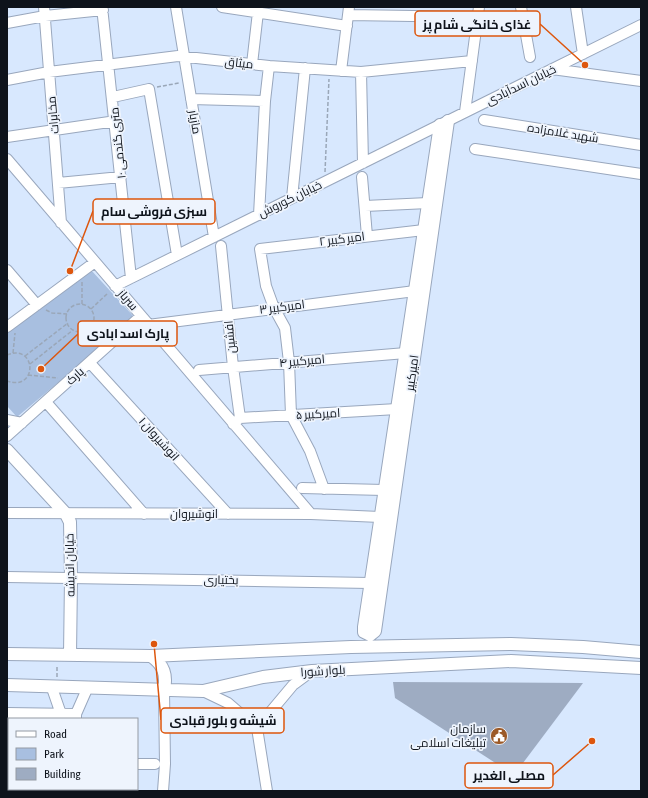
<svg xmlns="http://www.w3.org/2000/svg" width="648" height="798" viewBox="0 0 648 798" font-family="'Asap Condensed',Cairo,sans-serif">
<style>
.green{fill:#a8bfe0}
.building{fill:#9eacc2}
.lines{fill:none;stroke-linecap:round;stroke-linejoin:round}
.minor-casing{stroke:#99a7bd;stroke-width:12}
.major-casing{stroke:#99a7bd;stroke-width:14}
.path{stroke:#9aa7b8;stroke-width:1.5;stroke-dasharray:4 2;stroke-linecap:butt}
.minor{stroke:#fff;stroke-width:10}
.major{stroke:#fff;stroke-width:12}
.labels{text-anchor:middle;stroke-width:3.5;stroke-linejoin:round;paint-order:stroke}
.street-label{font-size:12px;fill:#0e131b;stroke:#eef4fd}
.poi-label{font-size:12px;fill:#0e131b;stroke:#eef4fd;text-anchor:end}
.leader{fill:none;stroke:#dd560d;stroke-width:1.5}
.callout-dot{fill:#dd560d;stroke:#eef4fd;stroke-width:1.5}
.callout{fill:#eef4fd;stroke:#dd560d;stroke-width:1.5}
.callout-label{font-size:13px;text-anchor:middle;font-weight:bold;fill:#0e131b}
</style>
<rect width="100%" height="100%" fill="#d8e8fe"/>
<path class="green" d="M91,270L135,318L17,417L7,406V332Z"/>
<path class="building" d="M393,682L583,683L514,775L395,698Z"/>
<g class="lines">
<defs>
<path id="minor" d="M44,7L61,223
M102,7L131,278
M176,7L214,237
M222,7L347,26
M521,7L530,57
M576,7L583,54
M348,15L477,17
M7,23L45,16L103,10
M252,64L258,12
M552,69L641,81
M341,71L349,7
M361,72L363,163
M7,80L49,72L178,56L269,66L361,72L472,61
M113,97L149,89L177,255
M191,99L265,101L259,215
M265,101L269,66
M465,112L479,7
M484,120L641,145
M7,137L116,121
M475,149L641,174
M7,159L311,514
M362,177L367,236
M58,183L121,177
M292,198L305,68
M365,206L428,203
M221,246L233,367L240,418L233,424
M7,270L37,305
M115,286L641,25
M148,325L415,291
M7,327L95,262
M90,363L228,514
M199,370L406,353
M46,402L144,514
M240,418L397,409
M7,420L22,423
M7,436L141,316
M302,488L384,490
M324,489L310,451L291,415L289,362L285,328L274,308L266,286L260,249L424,230
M7,513L311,514L380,517
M7,577L370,583
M52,688L61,714V719
M203,691L228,703L257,728
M7,713L76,714
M76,719V714L87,689
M257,728L293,685L312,671
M257,728L267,791
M137,764H155
M7,766H9
M61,791V789
M75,791V789
M163,791L165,764L164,690"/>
<path id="major" d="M440,125L364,627V632L370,635L375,631L448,121
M7,450L66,514L70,522L71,578L70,655
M7,654L151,656L351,647L511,644L583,647L641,652
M151,656C164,665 167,675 164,690
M7,685L203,691L263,677L312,671L511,661L641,668"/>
</defs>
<use href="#minor" class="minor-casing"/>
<use href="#major" class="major-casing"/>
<path class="path" d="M157,87L179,83
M325,172L329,79
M82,304V282
M66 318a14 14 0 1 1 28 0a14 14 0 1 1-28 0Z
M91,309L108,293
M46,310L52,313L67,314
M13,353L15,333
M7,355C37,343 38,392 7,381
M25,356L68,323
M30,364L73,330
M28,375L58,378
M57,677V665"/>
<use href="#minor" class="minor"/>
<use href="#major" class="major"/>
</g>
<defs>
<symbol id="civic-disc" viewBox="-11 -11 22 22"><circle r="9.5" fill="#9c5a28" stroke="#eef4fd"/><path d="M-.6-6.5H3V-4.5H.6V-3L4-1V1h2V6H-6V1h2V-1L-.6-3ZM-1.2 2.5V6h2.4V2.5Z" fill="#fff"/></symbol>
</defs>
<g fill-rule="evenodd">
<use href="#civic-disc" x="489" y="726" width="20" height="20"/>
</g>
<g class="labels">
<g class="street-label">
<text transform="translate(239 63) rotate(6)" y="4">میثاق</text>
<text transform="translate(521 85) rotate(-26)" y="4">خیابان اسدآبادی</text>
<text transform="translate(53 115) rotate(-95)" y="4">مخابرات</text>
<text transform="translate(195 122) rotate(80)" y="4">مازیار</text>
<text transform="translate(563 133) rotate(9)" y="4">شهید غلامزاده</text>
<text transform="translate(118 143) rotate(-96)" y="4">۱۰ متری گندمی</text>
<text transform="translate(290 199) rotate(-26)" y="4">خیابان کوروش</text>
<text transform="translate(342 239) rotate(-7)" y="4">امیر کبیر ۲</text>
<text transform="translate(128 300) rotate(49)" y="4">سرباز</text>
<text transform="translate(282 307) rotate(-7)" y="4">امیرکبیر ۳</text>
<text transform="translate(230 337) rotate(-95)" y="4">افشین</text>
<text transform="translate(302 361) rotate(-5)" y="4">امیرکبیر ۴</text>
<text transform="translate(412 373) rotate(-82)" y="4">امیرکبیر</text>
<text transform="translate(75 376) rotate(-42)" y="4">پارک</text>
<text transform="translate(318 414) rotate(-3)" y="4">امیرکبیر ۵</text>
<text transform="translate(159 439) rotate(48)" y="4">انوشیروان ۱</text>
<text x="194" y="518">انوشیروان</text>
<text transform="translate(70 565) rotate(-91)" y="4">خیابان اندیشه</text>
<text transform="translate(221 580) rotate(1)" y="4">بختیاری</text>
<text transform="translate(323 671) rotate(-4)" y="4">بلوار شورا</text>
</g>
<g class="poi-label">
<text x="486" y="733">سازمان<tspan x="486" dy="14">تبلیغات اسلامی</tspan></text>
</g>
</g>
<path class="leader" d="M585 65L540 24M70 271L93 211M41 369L78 334M154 644L161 720M592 741L553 775"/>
<g class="callout-dot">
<circle cx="585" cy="65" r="4"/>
<circle cx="70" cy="271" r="4"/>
<circle cx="41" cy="369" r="4"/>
<circle cx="154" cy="644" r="4"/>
<circle cx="592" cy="741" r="4"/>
</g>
<g class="callout">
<rect x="415" y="11" width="125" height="25" rx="4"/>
<rect x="93" y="199" width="122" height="25" rx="4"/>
<rect x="78" y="321" width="99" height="25" rx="4"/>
<rect x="161" y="708" width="123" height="25" rx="4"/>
<rect x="465" y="763" width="88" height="25" rx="4"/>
</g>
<g class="callout-label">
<text x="477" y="29">غذای خانگی شام پز</text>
<text x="154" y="216">سبزی فروشی سام</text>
<text x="128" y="338">پارک اسد ابادی</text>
<text x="223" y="725">شیشه و بلور قبادی</text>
<text x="509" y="780">مصلی الغدیر</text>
</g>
<rect width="648" height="798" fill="none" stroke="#0e131b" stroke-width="16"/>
<rect x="8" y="718" width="130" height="72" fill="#eef4fd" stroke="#949aa3"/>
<rect x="16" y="731" width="20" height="6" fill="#ffffff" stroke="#949aa3"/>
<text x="44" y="738" font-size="12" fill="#0e131b">Road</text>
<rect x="16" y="748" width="20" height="12" fill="#a8bfe0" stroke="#949aa3"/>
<text x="44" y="758" font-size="12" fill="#0e131b">Park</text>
<rect x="16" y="768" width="20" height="12" fill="#9eacc2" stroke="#949aa3"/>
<text x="44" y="778" font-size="12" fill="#0e131b">Building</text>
</svg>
